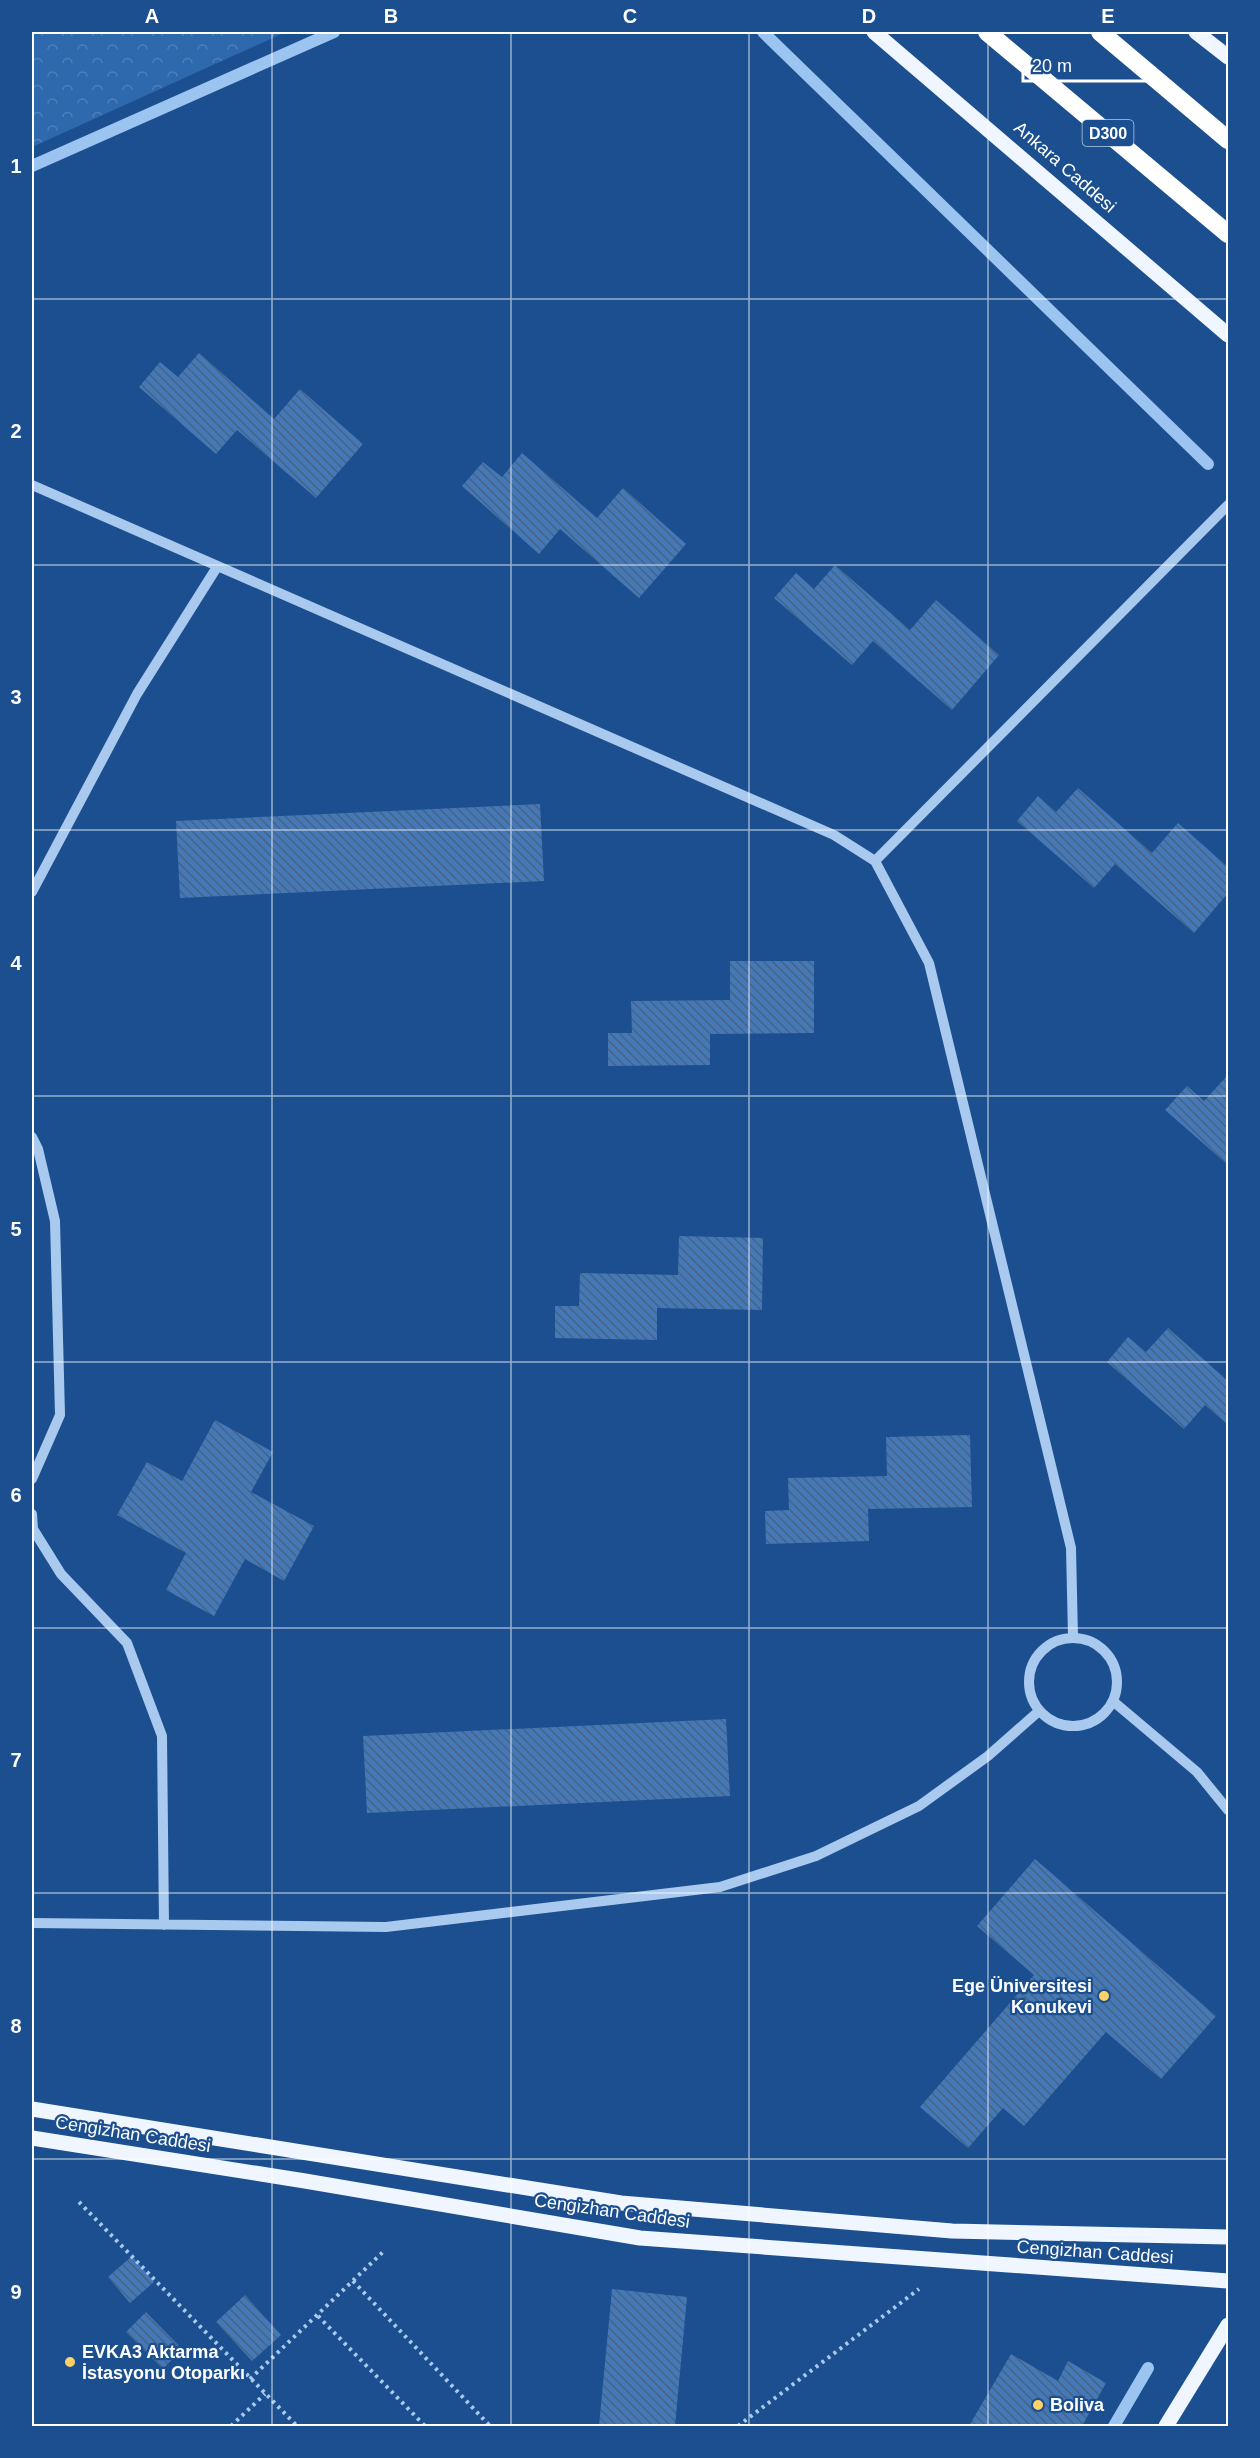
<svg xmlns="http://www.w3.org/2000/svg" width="1260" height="2458" viewBox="0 0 1260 2458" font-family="Arial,sans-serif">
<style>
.forest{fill:url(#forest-crowns)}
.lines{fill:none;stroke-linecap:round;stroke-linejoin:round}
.stream{stroke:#9cc4f0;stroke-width:12}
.building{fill:url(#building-back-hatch)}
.path{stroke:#a9c9ee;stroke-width:4;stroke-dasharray:3 4.5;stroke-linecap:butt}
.minor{stroke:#a9c9ee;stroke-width:10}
.major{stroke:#f0f6ff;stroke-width:15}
.highway{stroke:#fff;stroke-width:18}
.grid{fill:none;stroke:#fff;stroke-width:1.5;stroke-opacity:0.55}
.poi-dot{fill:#ffd166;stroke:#1b4f8f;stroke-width:2}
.labels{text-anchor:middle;stroke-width:4.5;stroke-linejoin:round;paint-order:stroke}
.shield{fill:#1b4f8f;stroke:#bbcadd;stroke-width:1.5}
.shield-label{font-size:16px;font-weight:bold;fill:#fff}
.street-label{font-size:18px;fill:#fff;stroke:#1b4f8f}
.poi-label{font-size:18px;font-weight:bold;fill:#fff;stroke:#1b4f8f;text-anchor:start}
.neatline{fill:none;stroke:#fff;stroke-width:2}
.grid-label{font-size:20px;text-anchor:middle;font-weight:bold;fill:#fff}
</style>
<defs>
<pattern id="forest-crowns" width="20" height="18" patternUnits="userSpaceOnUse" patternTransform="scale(1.5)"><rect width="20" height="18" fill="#2e69ad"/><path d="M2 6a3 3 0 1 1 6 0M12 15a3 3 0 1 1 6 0" fill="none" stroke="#4d80b9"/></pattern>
<pattern id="building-back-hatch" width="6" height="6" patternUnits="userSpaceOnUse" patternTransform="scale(1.5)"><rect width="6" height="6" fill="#4478b7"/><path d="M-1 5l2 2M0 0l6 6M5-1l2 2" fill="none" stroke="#486282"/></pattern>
</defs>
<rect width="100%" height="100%" fill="#1b4f8f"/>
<path class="forest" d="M32,32H286L32,147Z"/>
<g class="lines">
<path class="stream" d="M763,32L1208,464
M32,166L334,32
M1114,2426L1148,2368"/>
</g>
<path class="building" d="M199,353L274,419L300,389L363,444L316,498L237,430L216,454L139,387L160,362L178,377Z
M522,453L597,518L623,488L686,544L639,598L560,529L539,554L462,486L483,462L502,477Z
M835,565L910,630L936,600L999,655L952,710L873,641L852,665L774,598L796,573L814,589Z
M1078,788L1152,853L1178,823L1228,867V893L1194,933L1115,864L1094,888L1017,821L1038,796L1056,812Z
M540,804L544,881L180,898L176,821Z
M730,961H814V1033L710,1034V1065L608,1066V1033H632L631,1001L730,1000Z
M1226,1077L1228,1079V1165L1165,1110L1187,1086L1204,1101Z
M679,1236L763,1238L762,1310L657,1308V1340L555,1338V1306H579L580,1273L678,1275Z
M1168,1328L1228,1381V1425L1205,1405L1184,1429L1107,1362L1128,1337L1146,1352Z
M215,1420L273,1452L251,1492L314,1526L284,1581L245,1559L214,1616L166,1590L186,1553L117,1515L147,1462L182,1481Z
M970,1435L972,1507L868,1509L869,1541L766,1544L765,1511L789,1510L788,1478L887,1476L886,1437Z
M726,1719L730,1796L367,1813L363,1736Z
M1035,1859L1216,2016L1161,2079L1106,2032L1024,2126L1003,2108L968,2148L920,2107L1034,1975L977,1926Z
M132,2256L154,2282L130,2303L108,2277Z
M612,2289L687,2297L675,2426H599Z
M245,2295L281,2335L252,2361L216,2322Z
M146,2312L182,2349L163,2369L126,2332Z
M1011,2354L1058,2381L1068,2361L1106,2383L1082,2426H969Z"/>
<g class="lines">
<path class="path" d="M79,2202L297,2426
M353,2281L490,2426
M318,2316L425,2426
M250,2379L384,2251
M231,2426L265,2394
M738,2426L919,2289"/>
<path class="minor" d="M32,485L834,835L875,861L929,963L1071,1548L1073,1637
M875,861L1228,505
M32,892L137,694L217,567
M32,1137L38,1149L55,1221L60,1415L32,1479
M32,1514L33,1529L61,1574L127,1643L162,1736L164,1925
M1029 1682a44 44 0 1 1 88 0a44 44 0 1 1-88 0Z
M1114,1702L1197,1772L1228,1810
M32,1923L386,1927L720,1887L816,1856L919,1806L988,1756L1039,1711"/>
<path class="major" d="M874,32L1228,335
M1196,32L1228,57
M32,2109L621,2203L952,2231L1228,2237
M32,2138L305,2181L640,2238L1228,2281
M1166,2426L1228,2325"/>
<path class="highway" d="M987,32L1228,234
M1100,32L1228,140"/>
</g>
<path class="grid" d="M272,32V2426M511,32V2426M749,32V2426M988,32V2426M32,299H1228M32,565H1228M32,830H1228M32,1096H1228M32,1362H1228M32,1628H1228M32,1893H1228M32,2159H1228"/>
<g class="poi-dot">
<circle cx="1104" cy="1996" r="6"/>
<circle cx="70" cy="2362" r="6"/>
<circle cx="1038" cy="2405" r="6"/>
</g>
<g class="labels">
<rect class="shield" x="1082.5" y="120" width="51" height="26" rx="4.5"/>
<g class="shield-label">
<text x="1108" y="139">D300</text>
</g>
<g class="street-label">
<text transform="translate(1065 167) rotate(41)" y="6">Ankara Caddesi</text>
<text transform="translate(133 2134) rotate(9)" y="6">Cengizhan Caddesi</text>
<text transform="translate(612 2211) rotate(8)" y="6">Cengizhan Caddesi</text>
<text transform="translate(1095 2252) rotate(4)" y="6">Cengizhan Caddesi</text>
</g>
<g class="poi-label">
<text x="1092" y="1992" text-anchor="end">Ege Üniversitesi<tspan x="1092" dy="21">Konukevi</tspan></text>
<text x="82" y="2358">EVKA3 Aktarma<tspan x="82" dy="21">İstasyonu Otoparkı</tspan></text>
<text x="1050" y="2411">Boliva</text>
</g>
</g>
<rect width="1260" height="2458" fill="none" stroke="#1b4f8f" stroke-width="66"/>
<path d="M1023 72v9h124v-9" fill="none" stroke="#ffffff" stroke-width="3"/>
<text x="1032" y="72" font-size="18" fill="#ffffff" stroke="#1b4f8f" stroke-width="4.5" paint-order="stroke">20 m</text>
<rect x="33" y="33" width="1194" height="2392" class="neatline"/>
<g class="grid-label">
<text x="152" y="23">A</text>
<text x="391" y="23">B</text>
<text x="630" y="23">C</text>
<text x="869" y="23">D</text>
<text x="1108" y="23">E</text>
<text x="16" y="173">1</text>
<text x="16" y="438">2</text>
<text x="16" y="704">3</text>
<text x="16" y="970">4</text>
<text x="16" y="1236">5</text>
<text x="16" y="1502">6</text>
<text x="16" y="1767">7</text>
<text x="16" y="2033">8</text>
<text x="16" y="2299">9</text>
</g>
</svg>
